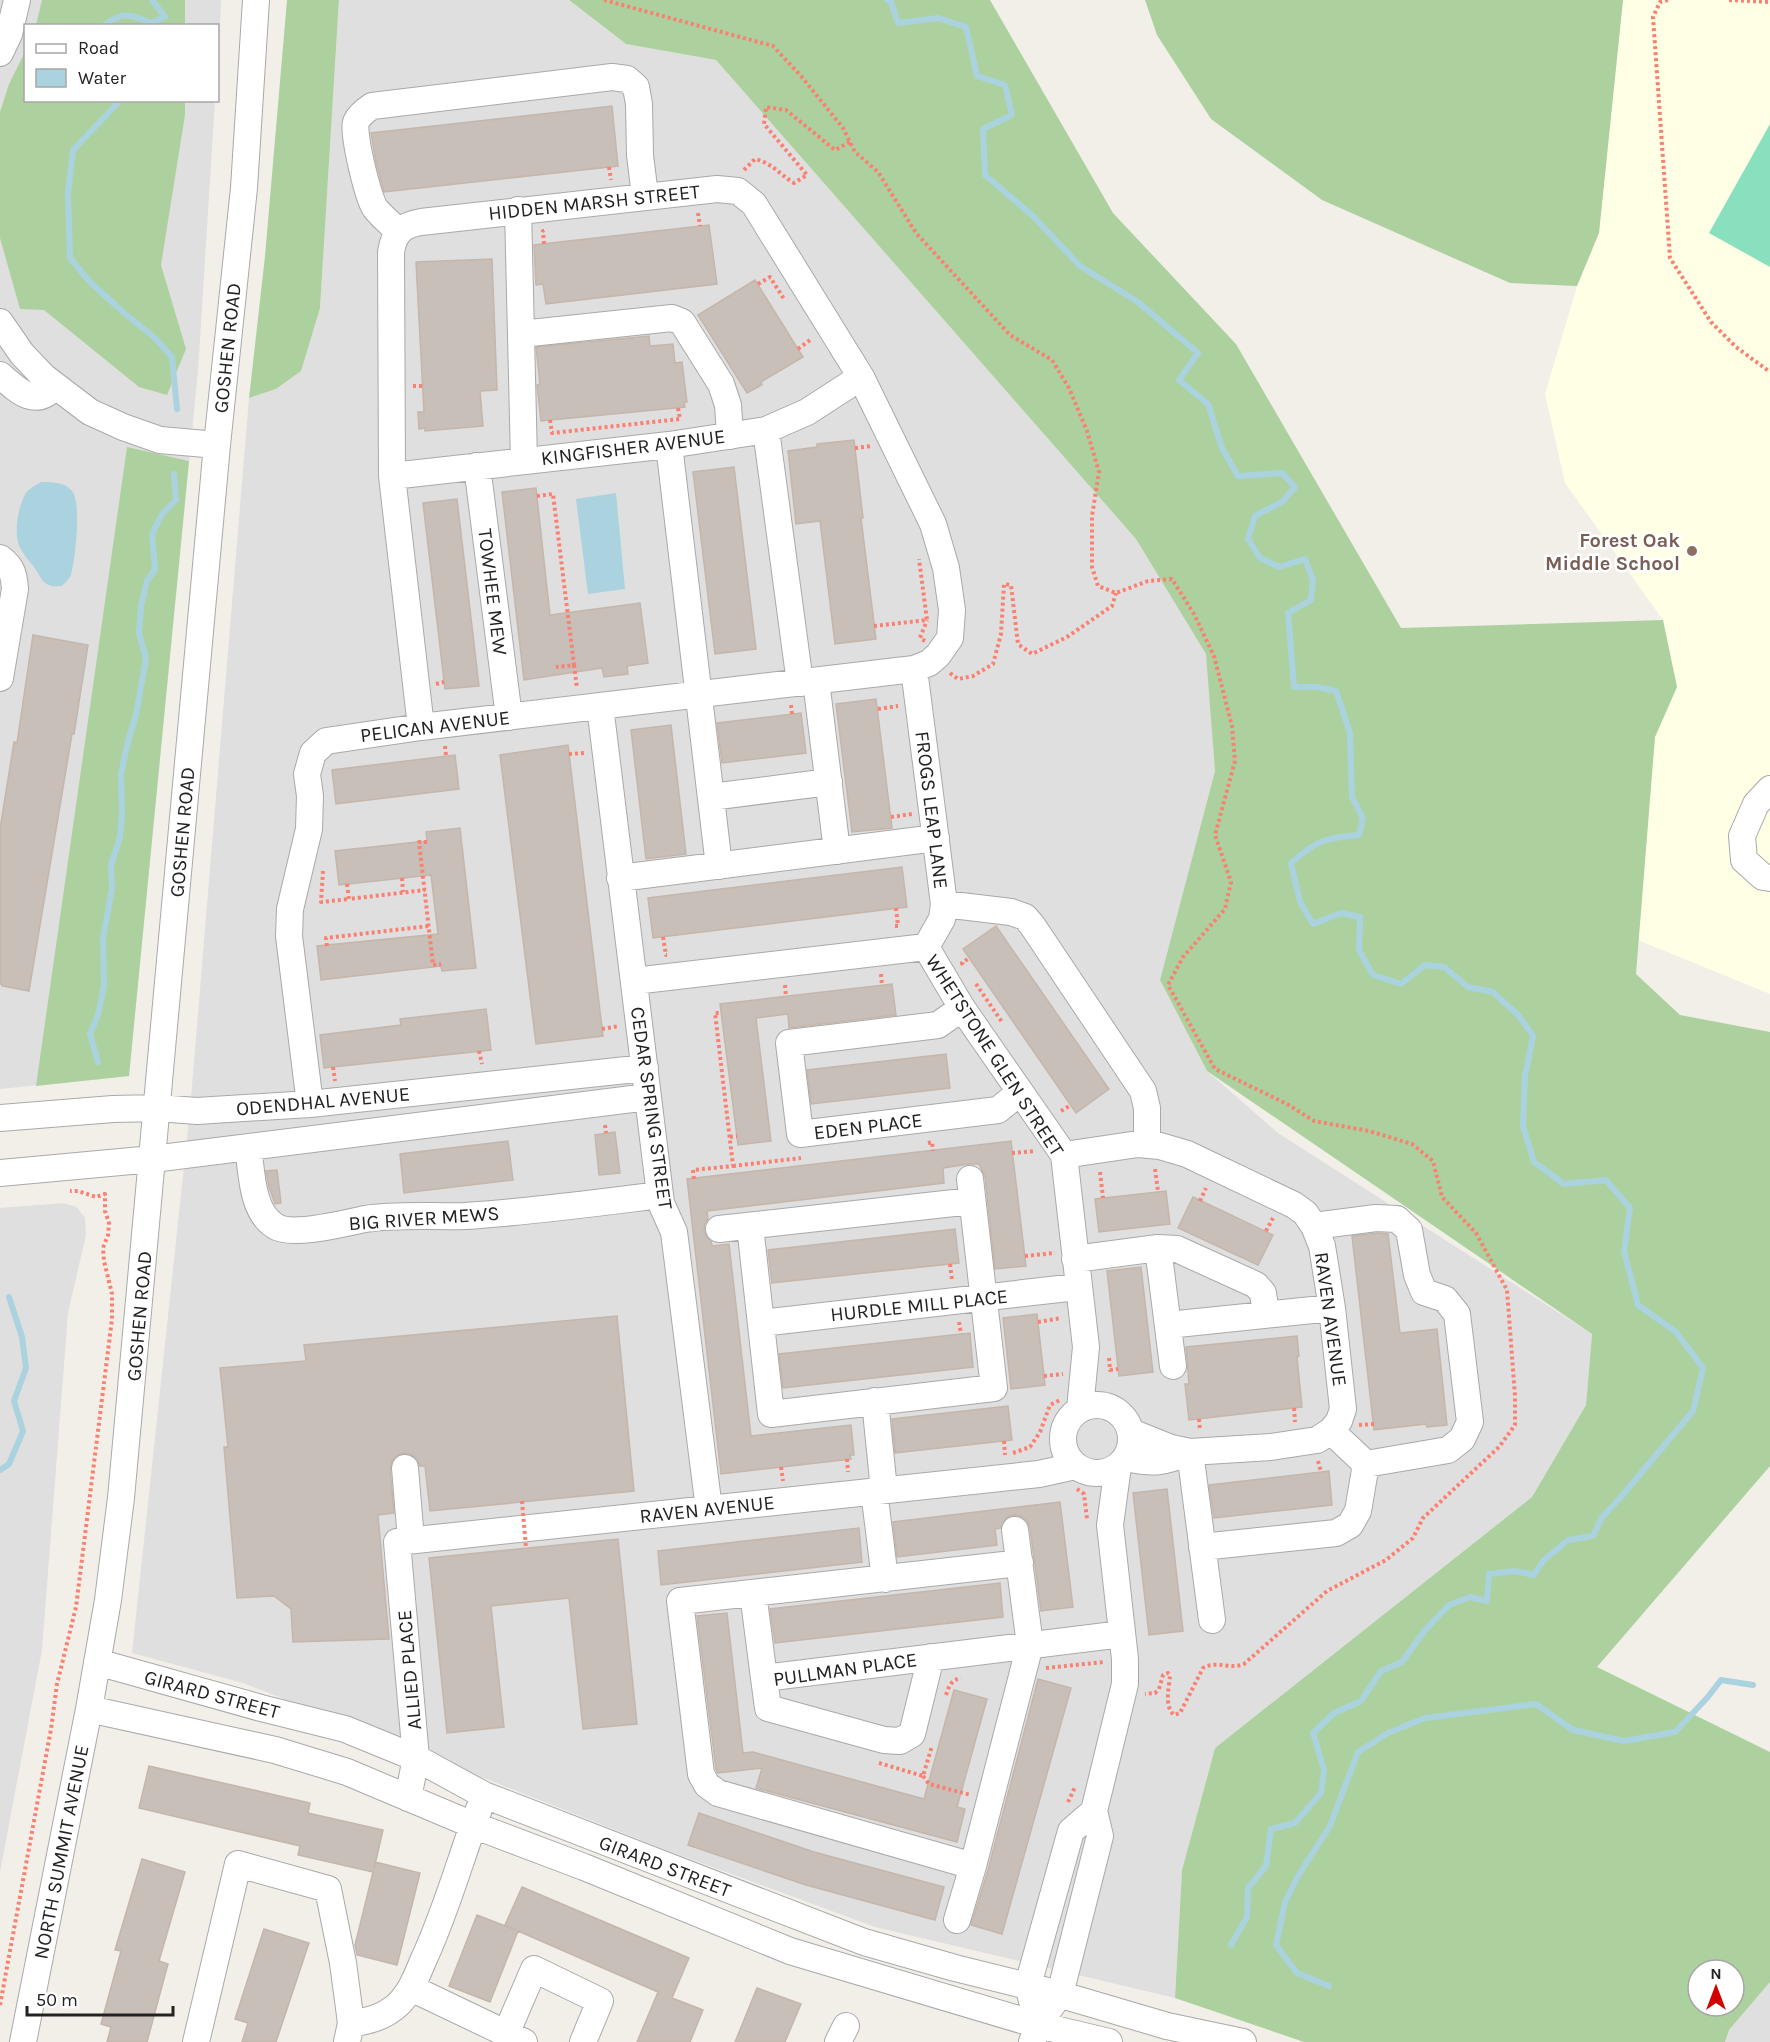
<svg xmlns="http://www.w3.org/2000/svg" width="1770" height="2042" viewBox="0 0 1770 2042" font-family="Karla,sans-serif">
<style>
.residential{fill:#e0dfdf}
.education{fill:#ffffe5}
.forest{fill:#add19e;fill-rule:evenodd}
.pitch{fill:#88e0be}
.water{fill:#aad3df}
.lines{fill:none;stroke-linecap:round;stroke-linejoin:round}
.stream{stroke:#aad3df;stroke-width:6}
.building{fill:#c7bfb8;stroke:#c4b6ab;stroke-width:1.5}
.minor-casing{stroke:#a9a9a9;stroke-width:28}
.path{stroke:#fa8072;stroke-width:4;stroke-dasharray:3 3;stroke-linecap:butt}
.minor{stroke:#fff;stroke-width:26}
.path-bridge{stroke:#fa8072;stroke-width:4;stroke-dasharray:3 3;stroke-linecap:butt}
.education-dot{fill:#8d6e63;stroke:#fff;stroke-width:2}
.labels{text-anchor:middle;stroke-width:5;stroke-linejoin:round;paint-order:stroke}
.street-label{font-size:20px;fill:#222;stroke:#fff}
.education-label{font-size:20px;font-weight:bold;fill:#785e54;stroke:#fff;text-anchor:end}
</style>
<rect width="100%" height="100%" fill="#f2efe9"/>
<path class="residential" d="M0,0H221L218,59V26H26V100L215,101L198,371L129,1076L0,1089Z
M339,0H569L626,44L716,60L1136,539L1207,654L1215,771L1160,980L1207,1071L1278,1133L1592,1334L1586,1405L1532,1497L1215,1748L1182,1870L1175,1998L875,1927L666,1850L243,1683L132,1653L190,1110L249,398L276,389L320,308Z
M63,1203L77,1207L85,1218L86,1235L68,1313L42,1650L0,1872V1208Z
M1770,1982V2042H1725L1729,2030Z"/>
<path class="education" d="M1623,0H1770V994L1638,940L1655,737L1677,687L1663,620L1565,483L1545,394L1577,286L1599,233Z"/>
<path class="forest" d="M42,0H185V25H36Z
M287,0H339L320,308L301,371L276,389L249,398L265,256Z
M569,0H990L1113,213L1236,344L1401,628L1663,620L1677,687L1655,737L1636,974L1680,1015L1770,1032V1466L1597,1667L1770,1752V1982L1729,2030L1725,2042H1304L1175,1998L1182,1870L1215,1748L1532,1497L1586,1405L1592,1334L1207,1071L1160,980L1215,771L1206,654L1136,539L716,60L626,44ZM1698,1970H1734V2006H1698Z
M1145,0H1623L1599,233L1577,286L1510,283L1322,200L1211,119L1157,35Z
M25,52L26,100L185,101V115L161,265L186,349L167,395L139,387L44,310L20,309L0,238V112L9,84Z
M127,447L189,461L129,1076L36,1086Z"/>
<path class="pitch" d="M1770,124V267L1709,233Z"/>
<path class="water" d="M41,482C52,482 65,482 72,491C82,502 75,562 71,575C69,579 65,583 62,586C43,588 43,580 34,567C29,561 24,555 20,548C13,534 18,506 26,493C30,488 36,485 41,482Z
M616,493L625,589L588,594L576,499Z"/>
<g class="lines">
<path class="stream" d="M887,0L891,2L898,23L938,18L966,27L977,76L1005,85L1012,115L983,129L985,175L1033,216L1080,266L1138,302L1198,353L1179,380L1208,404L1222,448L1238,476L1282,473L1295,487L1282,502L1255,516L1248,539L1260,558L1279,567L1305,559L1313,580L1311,600L1288,613L1294,687H1317L1336,691L1350,733L1352,797L1363,818L1359,835C1325,838 1317,840 1291,863L1300,902L1313,924L1341,913L1360,917L1359,950L1373,975L1401,984L1425,965L1444,967L1468,987L1493,992L1519,1016L1533,1036L1525,1076L1523,1126L1534,1162L1564,1184L1606,1180L1630,1208L1624,1251L1638,1305L1676,1332L1703,1368L1693,1411L1620,1498L1602,1517L1593,1536L1568,1540L1543,1561L1534,1575L1515,1571L1489,1574L1487,1601L1470,1597L1449,1605L1425,1630L1402,1662L1381,1671L1361,1701L1334,1713L1313,1733L1324,1770L1321,1793L1295,1823L1271,1829L1266,1866L1248,1888L1247,1917L1231,1945
M104,26C121,10 133,15 151,23L165,17L152,0
M117,100V104L73,150L68,193L70,258L90,282L123,312L155,338L172,357L177,409
M98,1062L90,1034L98,1015L104,986L103,938L112,889L111,865L120,837L122,814L121,774L128,741L136,715L146,658L139,633L141,606L147,581L155,569L152,534L162,514L176,500L174,474
M0,1470L9,1464L23,1431L14,1401L26,1368L22,1337L9,1297
M1329,1986L1297,1973L1276,1945L1285,1902L1298,1876L1330,1826L1358,1752L1388,1733L1425,1718L1536,1704L1573,1730L1624,1741L1675,1732L1707,1698L1721,1680L1753,1685"/>
</g>
<path class="building" d="M612,106L618,166L384,192L376,162L371,133Z
M709,225L717,284L546,304L543,284L536,285L534,245Z
M492,259L497,390L480,391L483,426L425,431V428L419,429L418,412H424L416,262Z
M755,280L803,357L761,382L762,385L747,393L698,315Z
M649,336L650,346L673,344L675,363L682,362L687,402H684L685,407L541,421L537,385L540,384L536,347Z
M854,440L863,518H861L876,639L835,644L820,521L796,524L788,451L817,447V444Z
M734,467L756,649L715,654L693,472Z
M536,488L550,615L640,603L648,663L627,666L628,674L604,677L602,668L524,680L502,492Z
M457,499L479,686L445,689L423,503Z
M33,635L88,645L74,734H72L29,991L2,986V984H0V829L14,742L17,743Z
M876,699L892,828L852,832L836,704Z
M801,713L806,753L722,763L717,723Z
M671,725L686,854L646,859L631,730Z
M568,745L603,1036L536,1044L500,755Z
M455,755L459,789L336,804L332,770Z
M460,828L476,968L442,971L441,966L321,980L317,946L438,934L431,875L339,885L335,851L427,841L426,832Z
M902,867L907,907L653,938L648,898Z
M996,926L1109,1089L1076,1113L963,949Z
M892,984L896,1015L789,1028L788,1014L756,1018L771,1141L738,1145L720,1004Z
M486,1009L491,1050L324,1068L320,1035L401,1025L400,1019Z
M946,1054L950,1088L811,1104L807,1070Z
M615,1132L620,1173L599,1175L595,1135Z
M508,1141L513,1180L404,1193L400,1154Z
M1011,1141L1026,1266L995,1269L985,1177L979,1164H969L943,1168L944,1183L707,1211L708,1219L705,1224L704,1231L707,1237L711,1241L712,1246L729,1244L751,1436L851,1425L854,1455H850L851,1459L721,1474L687,1179Z
M277,1170L281,1203L275,1204L269,1187L266,1171Z
M1166,1191L1170,1224L1099,1232L1095,1199Z
M1193,1197L1273,1235L1258,1265L1178,1228Z
M955,1229L959,1263L772,1283L768,1250Z
M1378,1233L1388,1234L1400,1333L1437,1329L1447,1425L1427,1427L1426,1424L1374,1430L1352,1236Z
M1141,1267L1153,1372L1119,1376L1107,1271Z
M1037,1314L1045,1385L1011,1389L1003,1318Z
M617,1316L634,1491L430,1511L425,1466H420L417,1459L412,1455L403,1453L396,1456L392,1461L390,1469L394,1513L378,1515L389,1639L293,1642L291,1609L274,1596L237,1598L224,1447H228L220,1368L306,1361L304,1345Z
M970,1333L973,1367L783,1388L779,1354Z
M1297,1336L1299,1356L1297,1357L1302,1407L1189,1420L1185,1384H1189L1186,1347Z
M1008,1406L1012,1440L895,1453L892,1419Z
M1329,1471L1332,1505L1214,1518L1209,1485Z
M1167,1489L1183,1631L1149,1635L1133,1493Z
M1060,1502L1073,1607L1041,1611L1030,1528L1026,1520L1020,1516L1012,1515L1006,1518L1001,1528L995,1529L997,1545L897,1557L893,1522Z
M859,1528L862,1562L661,1585L658,1551Z
M618,1539L637,1724L583,1729L569,1598L491,1606L504,1727L447,1733L429,1558Z
M1000,1583L1003,1617L775,1643L770,1609Z
M727,1613L743,1753L753,1752L924,1799L954,1690L987,1699L957,1807L965,1809L957,1842L756,1788L762,1768L718,1773L716,1769L697,1616Z
M1038,1679L1071,1688L1002,1934L971,1925L988,1870Z
M149,1766L310,1803L308,1813L383,1830L374,1869L375,1862L420,1873L397,1965L357,1955L355,1945L373,1872L298,1855L300,1846L139,1808Z
M699,1813L814,1852L944,1887L935,1920L806,1885L688,1845Z
M142,1859L185,1872L159,1961L168,1964L147,2042H107L111,2027L101,2024L121,1951L115,1950Z
M522,1887L689,1958L672,1998L703,2010L690,2042H637L658,1992L518,1931L490,2002L449,1986L477,1915L516,1930L505,1925Z
M264,1929L309,1943L276,2042H242L248,2023L235,2019Z
M757,1988L801,2004L785,2042H735Z"/>
<g class="lines">
<defs>
<path id="minor" d="M0,53L9,34L17,0
M518,210L524,461
M398,231C391,224 381,216 375,208C368,198 352,132 356,122C359,115 366,110 372,106L612,77L627,79L636,87L639,104L640,155L645,196
M0,322L22,354L44,377L90,412L123,427L160,440L217,445
M521,334L672,318L682,322L721,384L728,405L730,436
M0,375C17,390 35,409 55,386
M766,430L800,683
M669,445L719,866
M477,466L509,717
M392,476L669,445L766,430L807,412L861,377
M0,558C12,567 14,574 15,589L0,678
M914,669L944,904L942,919L926,947
M816,681L837,851
M600,706L661,1203L674,1232L709,1509
M1770,789L1756,804L1742,836L1744,860L1763,877L1770,878
M711,797L829,782
M620,878L936,838
M944,904L1011,912L1025,917L1032,925L1143,1091L1147,1108V1145
M634,981L926,947L962,1008L1064,1155L1086,1347L1080,1409
M962,1008L938,1025L789,1043L800,1134L998,1110L1020,1092
M310,1104L289,936L290,909L309,829L310,796L307,774L313,753L326,741L421,727L914,669L929,663L938,655L950,638L952,610L946,568L933,524L861,377L754,204L738,191L717,189L421,222C402,225 394,233 391,252L392,476L421,727
M0,1118L113,1109L157,1108L197,1111L310,1104L645,1068
M248,1147C252,1172 251,1211 275,1226C291,1237 346,1223 365,1219C397,1214 432,1217 465,1216C530,1212 596,1203 660,1195
M1064,1155L1138,1144L1160,1146L1187,1154L1294,1205L1305,1213L1314,1226L1322,1246L1332,1308L1343,1409L1339,1421L1331,1431L1317,1440L1271,1447L1190,1452L1171,1448L1131,1432
M0,1173L153,1159L648,1097
M750,1226L771,1414L994,1388L970,1179
M1314,1226L1376,1218L1397,1219L1409,1230L1417,1275L1424,1292L1445,1299L1457,1314L1470,1422L1462,1439L1448,1450L1366,1464
M719,1229L972,1201
M1158,1248L1173,1366
M1075,1259L1158,1248L1177,1249L1256,1285L1263,1293L1266,1314
M761,1323L1077,1287
M1168,1325L1332,1308
M875,1401L884,1490
M1063 1439a34 34 0 1 1 68 0a34 34 0 1 1-68 0Z
M1190,1452L1212,1620
M1126,1458C1155,1464 1162,1463 1190,1452
M405,1468L411,1540
M874,1491L885,1579
M1015,1530L1030,1645L973,1866L718,1793L707,1785L701,1774L680,1601L1020,1563
M1202,1547L1336,1533L1350,1525L1358,1511L1366,1464L1331,1431
M753,1593L764,1678
M931,1657L912,1734L900,1741L884,1740L768,1708L764,1678L1122,1634
M97,1662L261,1708L345,1729L416,1758L484,1795L864,1942L955,1968L1048,1991L1167,2026L1243,2042
M89,1709L275,1750L347,1772L473,1825L584,1867L790,1951L1038,2025L1109,2042
M408,1798L416,1758L397,1542L1039,1474L1075,1466
M957,1920L973,1866
M411,1988L524,2042
M1032,2001L1028,1985L1071,1831L1094,1811
M351,2023C367,2022 381,2018 394,2008C409,1996 416,1978 423,1961C446,1912 460,1860 479,1809
M506,2034L534,1969L600,2001L583,2042
M23,2042L89,1709L108,1600L121,1498L217,445L244,188L256,0
M196,2042L238,1864L328,1889L343,1963L351,2023L347,2042
M838,2042L846,2026
M1032,2042L1038,2025L1060,1994L1100,1836L1094,1811L1125,1684V1659L1110,1525L1118,1466"/>
</defs>
<use href="#minor" class="minor-casing"/>
<path class="path" d="M604,0L773,46L801,76L843,128L855,152L878,172L916,233L1010,335L1052,360L1069,388L1087,431L1099,472L1092,516V567L1098,586L1116,593L1148,581L1172,579L1194,614L1214,656L1232,726L1235,761L1215,835L1231,882L1225,909L1183,957L1168,985L1215,1069L1287,1104L1314,1121L1369,1131L1412,1144L1433,1161L1442,1197L1476,1233L1507,1290L1515,1396V1425L1499,1447L1423,1518L1413,1538L1386,1560L1327,1591L1244,1664C1230,1670 1217,1660 1203,1668L1180,1713L1174,1715C1164,1706 1169,1688 1170,1676L1168,1673L1163,1675L1159,1689L1155,1693L1145,1694
M1668,0L1660,2L1653,17L1670,258L1711,322L1736,347L1770,372
M1729,0L1770,2
M609,167L611,180
M744,170L755,159C772,163 779,174 794,183L807,175L764,124L766,107L786,110L835,150L850,142
M698,213L700,226
M544,244L543,231H544
M758,284L770,277L784,299
M798,349L810,340L809,338
M413,386H422
M550,420L552,433L680,419L678,408
M855,448L872,446
M537,496L553,494L574,665L556,667
M874,626L927,620L919,559
M925,641L920,638L927,620
M574,665L577,688
M950,673L958,679L973,676L993,664L1001,634L1004,584L1011,585L1018,644L1032,654L1067,637L1112,606L1116,593
M436,684L444,682
M791,705L792,714
M878,709L898,706
M445,746L446,756
M569,754L585,753
M891,817L912,814
M427,842H419L433,965L441,964
M323,871L321,902L349,899
M402,878L403,892
M347,884L349,899L425,890
M895,926H898L896,908
M663,937L666,955H667
M327,946L326,938L429,926
M963,965L962,963L969,958
M881,974L882,985
M976,984L1002,1022
M785,985L786,997
M602,1029L619,1026
M479,1051L482,1064
M333,1067L335,1081
M1061,1111L1071,1105
M605,1125L606,1133
M730,1137L737,1136
M928,1143L932,1142L933,1151
M1012,1153L1035,1151
M733,1166L801,1158
M1155,1169L1158,1191
M1100,1172L1103,1198
M694,1179L693,1170L733,1166L715,1013H721
M1200,1201L1206,1188
M1266,1231L1273,1218
M1025,1256L1055,1253
M950,1264L952,1280
M959,1322L961,1334
M1038,1322L1061,1318
M1109,1358L1110,1370L1118,1369
M1044,1376L1063,1374
M1294,1408L1295,1422
M1199,1419L1200,1430
M1359,1425L1374,1424
M1004,1441L1005,1455
M1013,1453L1030,1447L1040,1432L1050,1405L1060,1400
M847,1459L848,1472
M1318,1461L1321,1472
M781,1467L783,1481
M1077,1489L1084,1494L1087,1519
M1046,1668L1104,1662
M946,1695C949,1686 951,1680 961,1678
M879,1763L923,1776L932,1746
M923,1776L929,1784L971,1795
M1068,1802L1075,1787
M0,2005L51,1729L57,1684L76,1607L112,1319V1294L104,1261L103,1248L108,1235L109,1223L105,1211V1194L96,1197L78,1191H70"/>
<use href="#minor" class="minor"/>
<path class="path-bridge" d="M522,1501L526,1548"/>
</g>
<circle class="education-dot" cx="1692" cy="551" r="6"/>
<g class="labels">
<g class="street-label">
<text transform="translate(594 202) rotate(-6)" y="7">HIDDEN MARSH STREET</text>
<text transform="translate(227 348) rotate(-84)" y="7">GOSHEN ROAD</text>
<text transform="translate(633 447) rotate(-7)" y="7">KINGFISHER AVENUE</text>
<text transform="translate(493 592) rotate(83)" y="7">TOWHEE MEW</text>
<text transform="translate(435 726) rotate(-7)" y="7">PELICAN AVENUE</text>
<text transform="translate(932 810) rotate(83)" y="7">FROGS LEAP LANE</text>
<text transform="translate(182 832) rotate(-85)" y="7">GOSHEN ROAD</text>
<text transform="translate(995 1055) rotate(57)" y="7">WHETSTONE GLEN STREET</text>
<text transform="translate(323 1101) rotate(-5)" y="7">ODENDHAL AVENUE</text>
<text transform="translate(652 1108) rotate(82)" y="7">CEDAR SPRING STREET</text>
<text transform="translate(868 1126) rotate(-7)" y="7">EDEN PLACE</text>
<text transform="translate(424 1218) rotate(-4)" y="7">BIG RIVER MEWS</text>
<text transform="translate(919 1305) rotate(-6)" y="7">HURDLE MILL PLACE</text>
<text transform="translate(139 1316) rotate(-85)" y="7">GOSHEN ROAD</text>
<text transform="translate(1331 1319) rotate(82)" y="7">RAVEN AVENUE</text>
<text transform="translate(707 1509) rotate(-6)" y="7">RAVEN AVENUE</text>
<text transform="translate(845 1669) rotate(-8)" y="7">PULLMAN PLACE</text>
<text transform="translate(409 1670) rotate(-95)" y="7">ALLIED PLACE</text>
<text transform="translate(212 1694) rotate(15)" y="7">GIRARD STREET</text>
<text transform="translate(61 1852) rotate(-79)" y="7">NORTH SUMMIT AVENUE</text>
<text transform="translate(665 1866) rotate(21)" y="7">GIRARD STREET</text>
</g>
<g class="education-label">
<text x="1680" y="547">Forest Oak<tspan x="1680" dy="23">Middle School</tspan></text>
</g>
</g>
<rect x="24" y="24" width="195" height="78" fill="#ffffff" stroke="#a7a7a7" stroke-width="1.5"/>
<rect x="36" y="44" width="30" height="9" fill="#ffffff" stroke="#a7a7a7" stroke-width="1.5"/>
<text x="78" y="54" font-size="18" fill="#222222">Road</text>
<rect x="36" y="69" width="30" height="18" fill="#aad3df" stroke="#a7a7a7" stroke-width="1.5"/>
<text x="78" y="84" font-size="18" fill="#222222">Water</text>
<g transform="translate(1716 1988)"><circle r="28" fill="#ffffff" stroke="#a7a7a7" stroke-width="1.5"/>
<path d="M0-4.5L10 22L0 15L-10 22Z" fill="#d40000"/>
<text y="-9" font-size="16" font-weight="bold" text-anchor="middle" fill="#222222">N</text>
</g>
<path d="M27 2006v9h146v-9" fill="none" stroke="#222222" stroke-width="3"/>
<text x="36" y="2006" font-size="18" fill="#222222" stroke="#ffffff" stroke-width="4.5" paint-order="stroke">50 m</text>
</svg>
